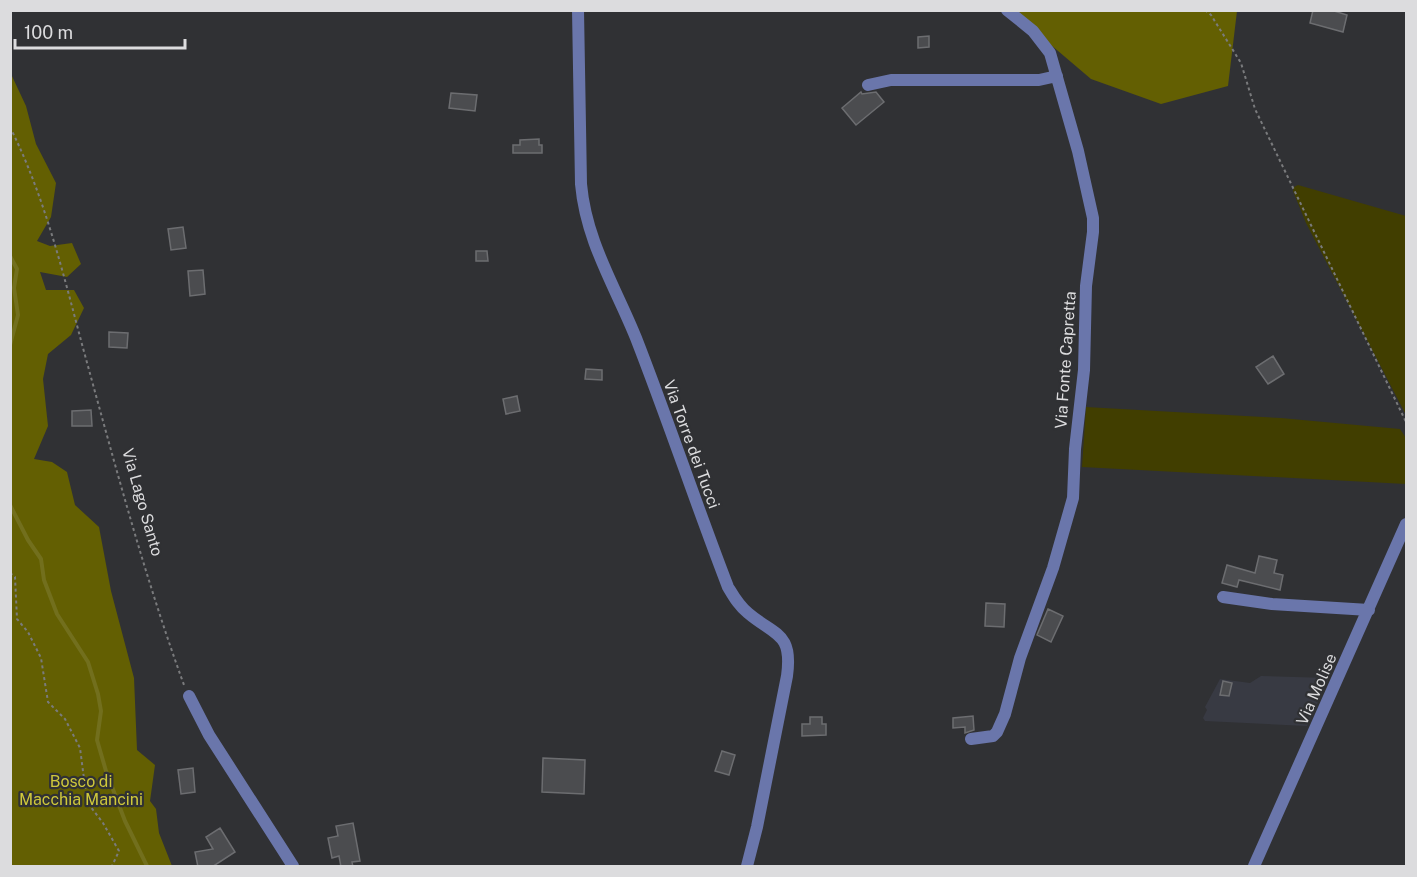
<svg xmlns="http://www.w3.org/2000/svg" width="1417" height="877" viewBox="0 0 1417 877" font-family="'Public Sans',sans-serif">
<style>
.built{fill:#383a43}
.green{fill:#413e00}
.forest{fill:#635f02}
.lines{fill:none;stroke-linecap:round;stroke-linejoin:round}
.stream{stroke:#726f1d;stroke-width:4}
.building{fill:#4b4c4f;stroke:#6c6d70;stroke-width:1.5}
.path{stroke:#7a7b7d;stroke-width:2;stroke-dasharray:3 3;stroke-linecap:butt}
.minor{stroke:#6a76ab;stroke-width:12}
.labels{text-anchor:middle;stroke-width:4.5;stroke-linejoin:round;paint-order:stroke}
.street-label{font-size:16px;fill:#dcdcde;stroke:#303134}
.park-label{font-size:16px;fill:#cfc83b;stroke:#303134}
</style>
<rect width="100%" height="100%" fill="#303134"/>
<path class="built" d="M1261,676L1329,678L1307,726L1205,721L1203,718L1207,710L1205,707L1220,679L1250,683Z"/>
<path class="green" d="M1298,185L1406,216V415L1306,223L1293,191L1294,187Z
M1086,407L1281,418L1400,429L1406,438V484L1082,467Z"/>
<path class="forest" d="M1011,11H1237L1228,86L1161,104L1091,79Z
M11,74L26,106L36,144L56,183L51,217L37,241L50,246L72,243L81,264L67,277L40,272L46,290H74L84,308L71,335L48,354L43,379L48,426L34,459L52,462L67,472L75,505L99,527L111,591L134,678L137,750L155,765L150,801L156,809L159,833L172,866H11Z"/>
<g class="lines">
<path class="stream" d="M10,256L17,269L14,288L18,315L10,345
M10,505L28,540L41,559L44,580L57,614L88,662L98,694L101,711L97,740L106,771L125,821L147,866"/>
</g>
<path class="building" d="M1313,10H1331L1347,15L1343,32L1310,23Z
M929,36V47L918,48V37Z
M861,92L862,94L876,92L884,102L856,125L842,108Z
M451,93L477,95L475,111L449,108Z
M539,139V145H542V153H513V145H520V140Z
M183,227L186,248L171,250L168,229Z
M476,251H487L488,261H476Z
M203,270L205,294L190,296L188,271Z
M109,332L128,333L127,348L109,347Z
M1273,356L1284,374L1268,384L1256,367Z
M586,369L602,370V380L585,379Z
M517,396L520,411L506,414L503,399Z
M91,410L92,426H72V411Z
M1259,556L1277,560L1274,573L1283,575L1280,590L1239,580L1237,587L1222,583L1227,565L1255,573Z
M986,603L1005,604L1004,627L985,626Z
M1048,609L1063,616L1051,642L1037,635Z
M1223,681L1232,683L1229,696L1220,695Z
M973,716L974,730L965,733V727L953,728V718Z
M810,717H822V724H826V735L802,736V724H810Z
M722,751L735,755L729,775L715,771Z
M543,758L585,760L584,794L542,792Z
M193,768L195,792L181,794L178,770Z
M353,823L360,861L352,862L353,867H341L339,856L332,858L328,838L338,836L336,826Z
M220,828L235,852L212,867H198L195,852L213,849L206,837Z"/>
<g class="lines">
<path class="path" d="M1205,10L1211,15L1241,63L1255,109L1406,422
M10,127C45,197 63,273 83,348C114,461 144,575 184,685
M10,573L15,577L17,619L28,632L41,658L48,702L65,719L80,748L87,802L103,823L119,851L112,866"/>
<path class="minor" d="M578,10L581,184C586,241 615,286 636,338C668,420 696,504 728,587C734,597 739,606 748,613C775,636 793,632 787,676L757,827L747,866
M868,85L891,80H1039L1057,76
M1223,597L1272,604L1369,610
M189,696L209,735L293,866
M971,739L993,736L997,732L1005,714L1020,658L1053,568L1073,498L1075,449L1084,370L1086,286L1093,232V218L1078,151L1050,53L1033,31L1007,10
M1254,866L1406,524"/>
</g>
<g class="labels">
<g class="street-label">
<text transform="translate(1065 360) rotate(-86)" y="6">Via Fonte Capretta</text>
<text transform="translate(692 444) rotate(70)" y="6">Via Torre dei Tucci</text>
<text transform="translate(143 502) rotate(74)" y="6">Via Lago Santo</text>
<text transform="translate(1316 689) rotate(-66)" y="6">Via Molise</text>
</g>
<g class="park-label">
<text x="81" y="787">Bosco di<tspan x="81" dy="18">Macchia Mancini</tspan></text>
</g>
</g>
<rect width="1417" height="877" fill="none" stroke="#dcdcde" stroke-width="24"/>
<path d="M15 39v9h170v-9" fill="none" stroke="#dcdcde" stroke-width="3"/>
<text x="24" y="39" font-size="18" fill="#dcdcde" stroke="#303134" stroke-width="4.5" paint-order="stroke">100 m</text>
</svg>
